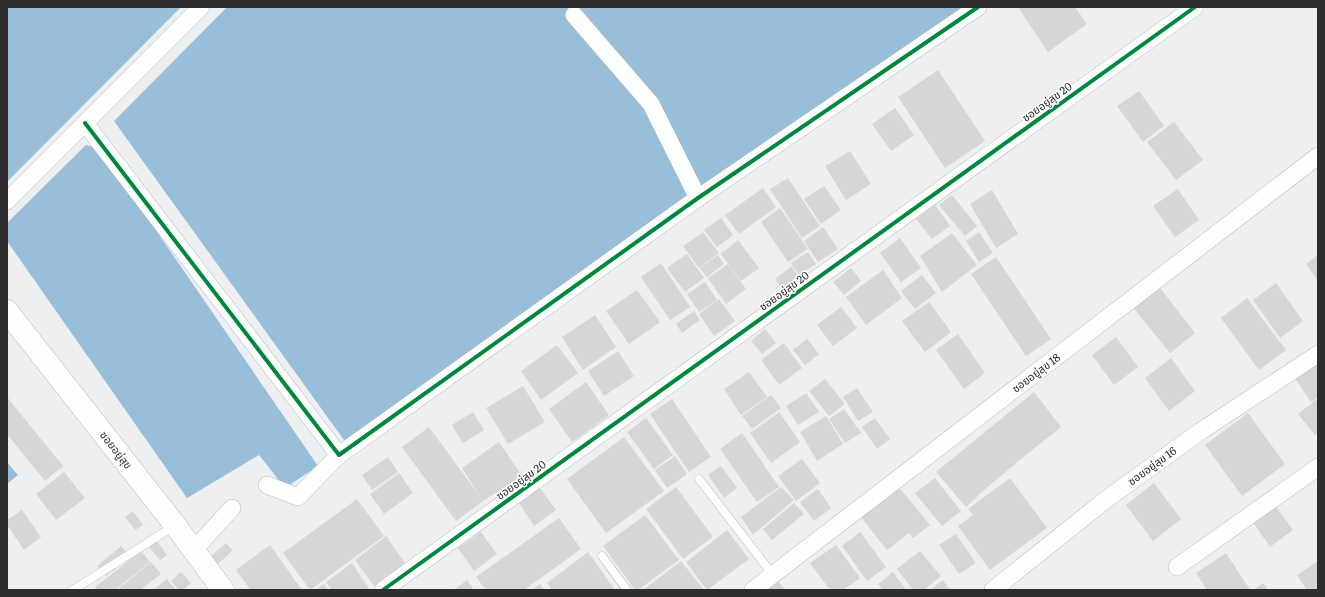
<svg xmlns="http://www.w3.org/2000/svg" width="1325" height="597" viewBox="0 0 1325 597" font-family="Literata,'Noto Sans Thai',serif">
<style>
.water{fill:#98bed9}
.building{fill:#d6d5d7}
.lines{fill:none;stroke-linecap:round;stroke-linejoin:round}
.lane-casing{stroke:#b8b9ba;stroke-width:9}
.street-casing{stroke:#b8b9ba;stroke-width:18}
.secondary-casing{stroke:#b8b9ba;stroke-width:23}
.lane{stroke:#fcfdfd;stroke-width:8}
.street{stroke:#fcfdfd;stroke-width:17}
.secondary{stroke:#fcfdfd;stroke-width:22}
.cycleway-casing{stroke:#fff;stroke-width:6}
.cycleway{stroke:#00873e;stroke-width:4}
.labels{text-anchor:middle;stroke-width:3;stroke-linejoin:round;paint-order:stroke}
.street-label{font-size:11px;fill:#2e2e30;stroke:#fff}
</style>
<rect width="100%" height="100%" fill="#eeeff1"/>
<path class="water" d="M7,7H181L7,182Z
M227,7H966L349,447L114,121Z
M86,145L100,149L318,466L285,488L259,455L187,498L7,241V223Z
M7,462L18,475L7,484Z"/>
<path class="building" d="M1022,7H1075L1087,24L1048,52L1019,9Z
M938,70L985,141L945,168L898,97Z
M1139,91L1164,126L1143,142L1117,106Z
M895,108L914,135L891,151L872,124Z
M1174,122L1203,160L1176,180L1147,142Z
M850,151L871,184L846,200L825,166Z
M788,178L820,226L802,238L770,189Z
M824,186L841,210L821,224L804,199Z
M763,188L776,207L739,234L725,215Z
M1178,189L1199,220L1175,237L1153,206Z
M992,190L1018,234L996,248L970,204Z
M952,195L977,226L965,236L939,205Z
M935,205L950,226L932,239L916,219Z
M780,208L808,249L788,262L761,222Z
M721,218L733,235L717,247L704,230Z
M823,227L838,249L818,262L804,241Z
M703,232L719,253L699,268L683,246Z
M979,232L993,253L979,262L966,241Z
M952,233L977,265L942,292L920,256Z
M900,238L921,268L901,282L880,253Z
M738,240L759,268L741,281L721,254Z
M808,252L816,264L799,275L791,263Z
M687,254L704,278L685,292L667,268Z
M718,255L724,264L707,277L700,268Z
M1318,255V281L1306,264Z
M996,257L1051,339L1026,356L971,274Z
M661,263L690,307L670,320L641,277Z
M728,264L746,289L726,304L708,278Z
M792,266L798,276L781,288L775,279Z
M851,268L861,281L844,295L833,282Z
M883,270L902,298L866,325L846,297Z
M922,275L936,293L915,309L901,291Z
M705,282L717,300L699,312L687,294Z
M1276,283L1303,321L1280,338L1253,300Z
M1157,284L1195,333L1170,353L1131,305Z
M637,290L660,322L629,344L606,311Z
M1247,298L1286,350L1259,370L1221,318Z
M719,299L735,321L714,336L699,314Z
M929,302L951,332L925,352L902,321Z
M841,307L857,328L833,346L817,325Z
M694,311L700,320L682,333L676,324Z
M595,315L616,347L583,370L562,337Z
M765,329L776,343L762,354L751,341Z
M958,334L985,373L964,389L936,350Z
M1116,337L1138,367L1114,385L1092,355Z
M807,339L819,354L805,365L793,350Z
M784,343L802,368L779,385L761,360Z
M557,345L578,373L541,400L521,371Z
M618,351L634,376L604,396L588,371Z
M1318,355V397L1311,402L1292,374Z
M1171,358L1195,391L1169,411L1145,378Z
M749,372L767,397L741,415L724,389Z
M825,379L845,404L829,416L809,391Z
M586,382L609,415L572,442L549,409Z
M523,386L545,422L508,444L486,408Z
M857,388L873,412L858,421L843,397Z
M1034,392L1061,427L1021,459L983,491L966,507L936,472Z
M806,393L819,412L798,425L786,406Z
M771,395L781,408L752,429L742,416Z
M7,397L63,466L45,481L7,434Z
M1318,398V433L1315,435L1298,414Z
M672,399L711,457L689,472L650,414Z
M844,409L861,433L845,443L829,419Z
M473,412L484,430L463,443L452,425Z
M779,412L800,442L771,463L750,433Z
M1248,413L1285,464L1242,496L1205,445Z
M826,416L843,444L817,461L800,432Z
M646,418L673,455L654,469L627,432Z
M875,418L890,439L877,449L862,427Z
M429,427L481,498L462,468L499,442L522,476L483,501L456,521L402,447Z
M742,433L779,487L757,502L720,449Z
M624,437L664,491L606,533L567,479Z
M675,456L687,474L667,488L655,470Z
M388,457L398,472L372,490L362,475Z
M802,459L820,483L796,501L778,476Z
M721,466L737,488L724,498L708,475Z
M64,472L85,498L56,520L36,494Z
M399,473L413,493L384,514L370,494Z
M935,478L961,511L942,526L915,493Z
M1010,478L1047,528L990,570L958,526L973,515L968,509Z
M1154,483L1181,519L1153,541L1126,505Z
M897,485L930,525L913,538L909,533L887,550L860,516Z
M676,487L713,537L683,559L646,509Z
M781,487L794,500L753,535L741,517Z
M540,488L556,510L534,526L519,503Z
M818,489L831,508L814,521L800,502Z
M357,499L384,536L310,590L283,553Z
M794,503L804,514L772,540L763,529Z
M1275,505L1293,530L1270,547L1252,521Z
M22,510L41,537L24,550L7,525V520Z
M133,511L143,525L135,530L125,517Z
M645,515L679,560L638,590H635L603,546Z
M559,518L581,549L524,590H486L476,577Z
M727,530L749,559L707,590L686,562Z
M481,532L497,554L474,571L458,548Z
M860,532L886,567L867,581L842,546Z
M956,534L976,563L959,574L939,545Z
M386,536L405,563L374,586L355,560Z
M157,541L167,555L160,560L149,547Z
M226,543L233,550L218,564L211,556Z
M270,545L302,590H251L236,570Z
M836,545L860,578L843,590H830L810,563Z
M121,546L130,557L106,576L97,566Z
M141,551L150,562L115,590H98L95,587Z
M920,551L941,576L924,590H913L897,569Z
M588,552L615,590H552L547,583Z
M1226,553L1250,590H1207L1196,573Z
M681,561L704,590H643Z
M1318,561V590H1307L1297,575Z
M151,562L161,574L140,590H117Z
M352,563L370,590H332L326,582Z
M181,572L191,583L183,590H179L171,581Z
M893,572L906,590H883L878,584Z
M775,577L785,590H758Z
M167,579L176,590H153Z
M467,580L474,590H454Z
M943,580L950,590H930Z
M1263,583L1268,590H1254Z
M324,584L328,590H316Z
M540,584L544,590H532Z"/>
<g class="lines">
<defs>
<path id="lane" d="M699,479L773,575
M602,556L627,590
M73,590L174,526"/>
<path id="street" d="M574,15L651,104L698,198
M85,123L339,455L698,198L978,7
M7,201L201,7
M267,485L298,497L339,455
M193,551L232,508
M1177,567L1318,467
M383,590L1195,7
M753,590L1318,156
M993,590L1108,498L1201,431L1318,354"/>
<path id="secondary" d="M7,311L175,525L223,590"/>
</defs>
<use href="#lane" class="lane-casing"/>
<use href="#street" class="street-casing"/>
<use href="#secondary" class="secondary-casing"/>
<use href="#lane" class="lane"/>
<use href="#street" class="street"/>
<use href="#secondary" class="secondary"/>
<defs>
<path id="cycleway" d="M85,123L339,455L698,198L978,7
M383,590L1195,7"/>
</defs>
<use href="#cycleway" class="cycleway-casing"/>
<use href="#cycleway" class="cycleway"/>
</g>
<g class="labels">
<g class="street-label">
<text transform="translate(1047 102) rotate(-36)" y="4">ซอยอยู่สุข 20</text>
<text transform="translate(784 291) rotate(-36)" y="4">ซอยอยู่สุข 20</text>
<text transform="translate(1036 373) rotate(-37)" y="4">ซอยอยู่สุข 18</text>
<text transform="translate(116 450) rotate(52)" y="4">ซอยอยู่สุข</text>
<text transform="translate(1152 466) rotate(-36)" y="4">ซอยอยู่สุข 16</text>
<text transform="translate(521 480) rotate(-36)" y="4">ซอยอยู่สุข 20</text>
</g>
</g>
<rect width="1325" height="597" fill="none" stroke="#2e2e30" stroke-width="16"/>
</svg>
